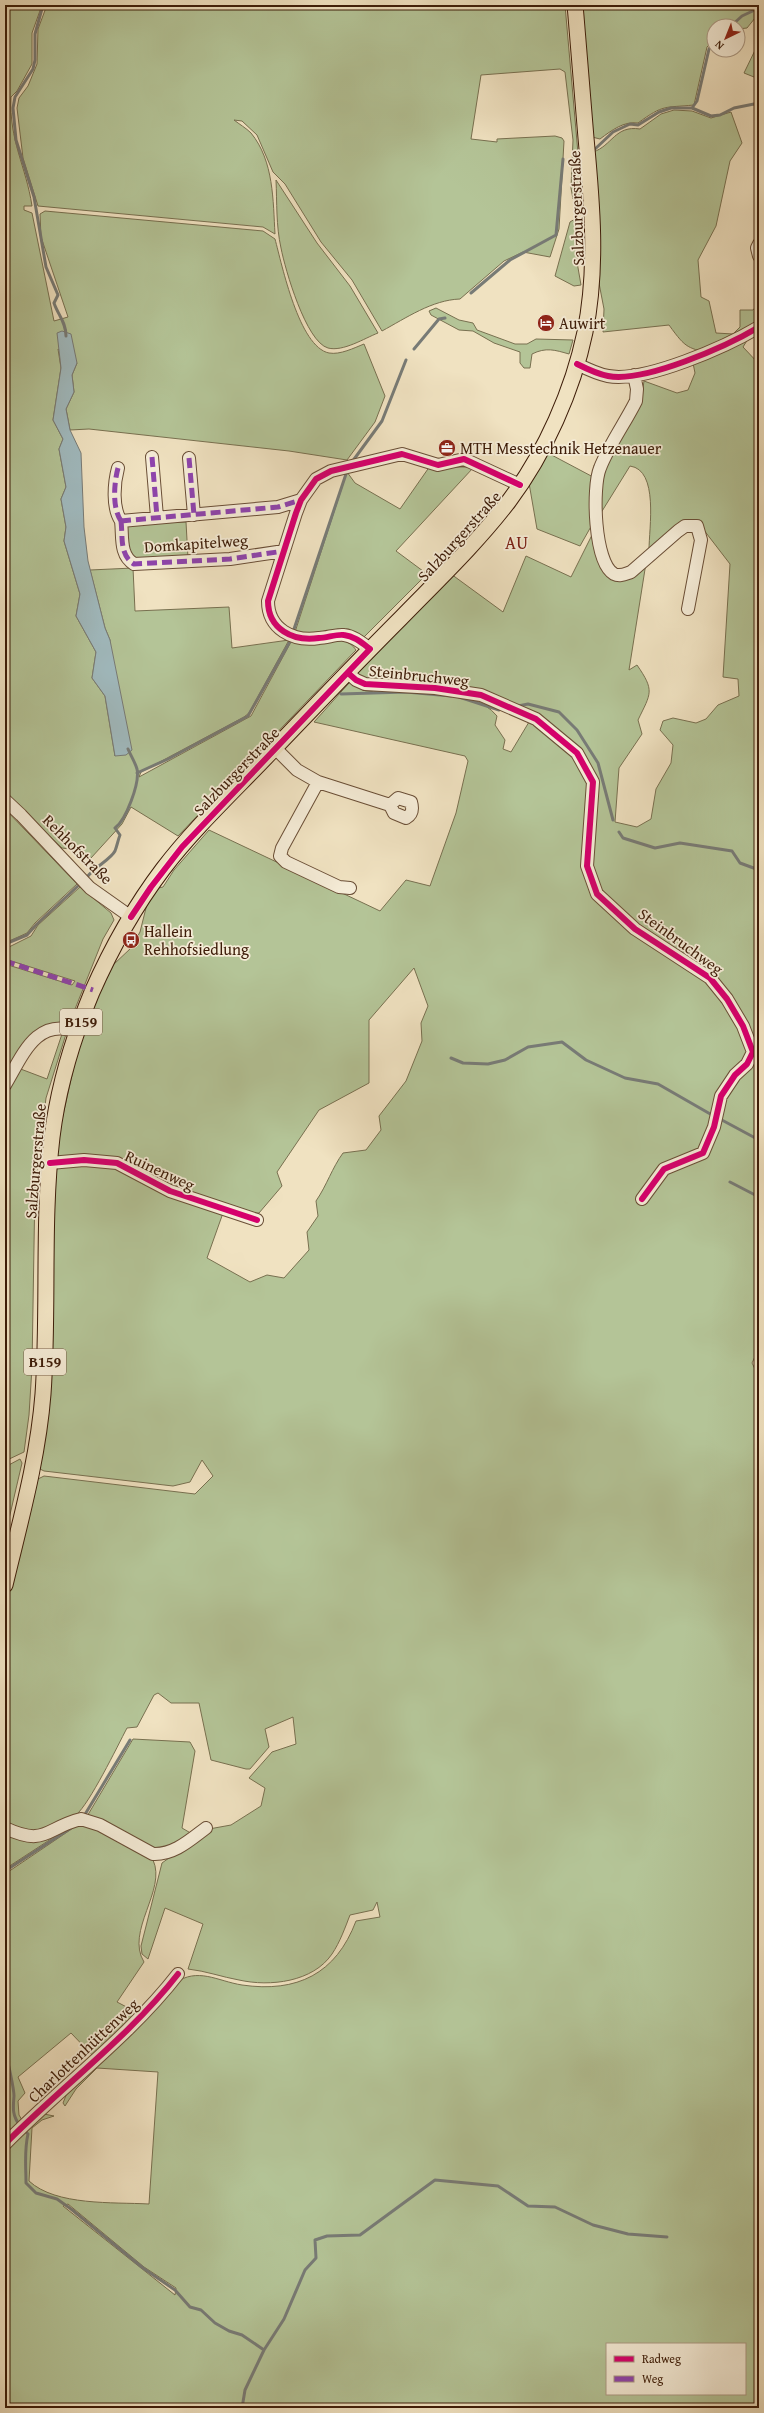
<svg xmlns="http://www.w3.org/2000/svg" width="764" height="2413" viewBox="0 0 764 2413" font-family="'Gentium Book Plus',serif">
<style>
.green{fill:#b4c497;stroke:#787050;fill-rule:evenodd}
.water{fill:#a0babf;stroke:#787b76}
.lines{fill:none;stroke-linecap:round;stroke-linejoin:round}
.stream{stroke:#787b76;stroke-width:3}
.minor-casing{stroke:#6a4e36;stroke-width:14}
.major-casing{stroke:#3d1c08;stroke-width:17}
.minor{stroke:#f5ecd7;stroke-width:12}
.major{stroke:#f0e2c1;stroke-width:15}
.quiet{stroke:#8e44ad;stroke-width:5;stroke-dasharray:10 5;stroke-linecap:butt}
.cycleway-casing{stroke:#f5ecd7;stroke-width:8}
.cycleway{stroke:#d6006c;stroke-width:6}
.labels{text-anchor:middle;stroke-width:3.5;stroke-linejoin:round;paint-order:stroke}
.shield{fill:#f5ecd7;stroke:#745a46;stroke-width:1}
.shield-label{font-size:15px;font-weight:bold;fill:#3d1c08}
.street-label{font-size:16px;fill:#3d1c08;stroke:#f5ecd7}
.poi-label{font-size:16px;fill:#3d1c08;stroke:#f5ecd7;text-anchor:start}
.quarter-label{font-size:18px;letter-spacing:1px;fill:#7a1f14;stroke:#f5ecd7}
</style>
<rect width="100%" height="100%" fill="#f0e2c1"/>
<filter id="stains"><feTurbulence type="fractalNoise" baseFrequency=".005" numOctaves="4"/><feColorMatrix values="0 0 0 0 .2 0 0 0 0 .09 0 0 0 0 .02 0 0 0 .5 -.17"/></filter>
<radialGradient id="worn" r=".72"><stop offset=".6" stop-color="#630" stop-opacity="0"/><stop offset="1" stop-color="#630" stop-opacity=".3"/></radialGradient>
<path class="green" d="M5,5H42L32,33V64L17,91L11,97C9,141 26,166 32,206H24V210L32,213L54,321L68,317L41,237L40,214L45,211L263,231L275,239C282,265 299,347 329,353C340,355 354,348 364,344L385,396L375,422L347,460L289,451L89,429L70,430L66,409L74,392L72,375L77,363L58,349L61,368L53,420L63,439L59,449L66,487L61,499L66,527L64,541L80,594L76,616L96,652L92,678L105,696L115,756L110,640L105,628L90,570L133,568L135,611L229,607L232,648L289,640L249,713L244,717L141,772L139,777L251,716L292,640C310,640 345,632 356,650L178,836L131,807L122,824L91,858H82L70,849L62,848L5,795Z
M47,5H565L582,199L577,201L573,199L571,188L573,140L565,72L560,69L481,75L471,139L497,142V139L555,136L562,138L564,141L559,229L550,257L523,252L504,261L460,299C432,300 406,318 382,331L352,280L321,242L285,184L273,172L257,135L242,121L234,120C239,124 246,128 251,133C274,161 273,201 275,234L263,227L38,206L23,158L17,108L19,98L28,86L37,64L38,29Z
M581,5H759V13L747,28L738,29V26H714V40L707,47L694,105C664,108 664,104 638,123C624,121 612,130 600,139L592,137Z
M759,42V79L744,73Z
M674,110L692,111L711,118L731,112L742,143L730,161L716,226L698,260L701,297L709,301L716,333L733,334L740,327V310H753L759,303V321L743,347L759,364V1348L752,1363L759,1377V2408H5V2150L35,2120L44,2114L54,2116L42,2120L32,2128L29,2181C56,2206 113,2202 149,2204L158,2072L97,2068L76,2089L65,2106L63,2103L69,2088L175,1983C198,1967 217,1981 242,1985C297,1993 336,1974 356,1921L380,1917L377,1902L373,1910L350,1915C345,1928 340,1942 332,1954C313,1982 270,1987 239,1980C222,1977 206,1971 188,1969L203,1924L165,1908L148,1959L142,1954L141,1946L162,1863L209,1829L231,1825L261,1806L265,1788L249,1778L272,1752L296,1744L293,1717L265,1729L269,1747L250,1769H246L211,1760L199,1703H171L158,1693L154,1695L137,1727L127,1728C117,1747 90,1803 76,1815C55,1832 29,1838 5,1825V1606L34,1481L44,1476L195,1494L213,1476L202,1460L190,1482L173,1486L44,1471L40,1469L46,1417L50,1347L54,1172C61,1159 102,1163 115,1166C132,1170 147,1182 162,1190C182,1200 203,1206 223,1213L207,1258L250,1282L267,1275L284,1278L309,1250L307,1232L318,1216L316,1201C327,1185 332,1168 343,1153L366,1150L381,1130L379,1116L406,1081L422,1041L421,1023L428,1006L414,968L369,1020V1083L319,1110L277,1172L282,1186L259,1213L248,1214L174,1191L138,1170L113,1160L103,1157L59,1159L55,1155L57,1142L79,1044L99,989L113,965L131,948L140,932L147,904L154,889L163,887L174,870L209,830L380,911L406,880L430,886L456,813L468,761L465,756L314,722L350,682C355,685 361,690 366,691C405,696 470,683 497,716L495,725L505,740L503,749L511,752L529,722C517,709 504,699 486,693C470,687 446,684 429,684C412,684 364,689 355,674L449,579L451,574L503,612L526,556L571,577L594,531C596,541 599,563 603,571C615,589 635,573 646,563L629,670L637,665C655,691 651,693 638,720L642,734L619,768L615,822L637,827L651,819L656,789L671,763L673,745L660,730L663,721L673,718L696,723L706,719L718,705L739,696L738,679L723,677L730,564L700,525C683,515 662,540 649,550C649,528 659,470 630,466L599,516L598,505L602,471L641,402L644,381L677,393L688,390L695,373L693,363L715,355C687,347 687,350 669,325L603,332L604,309L598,278V226L593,152C612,146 615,125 640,129L661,114ZM68,2204L144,2267L176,2288L175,2295L63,2206ZM607,2344H745V2394H607Z
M276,180L317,243L350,286L378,333C365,338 343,352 328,348C306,342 285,269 281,248C276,226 277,202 276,180Z
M575,219L580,222L577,262L581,285L574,286L555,276L570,222Z
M436,308L459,320L473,323L477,330L515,344H527L536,339L573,340L569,354C555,350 546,347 532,354L530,368H524L520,363V352L494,343L473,331L459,330L431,315L429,311Z
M546,452L595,478L593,523L580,546L537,529L529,483Z
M430,466C445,470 458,465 473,468L396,551L427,574L364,637L351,631L338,629L316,635L295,632L347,472L355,483L400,509Z
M186,522L188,558L135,560L126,552L125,524Z
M5,809L77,884L35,923L27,933L5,943Z
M80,887L111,913L114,920L103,939L69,1024L54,1026L5,1081V964L72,985L75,981L5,959V949L31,936L38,925Z
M63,1031L66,1034L46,1098L35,1185L32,1367L29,1415L24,1452L5,1461V1089L18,1068L47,1079Z
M20,1459L22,1463L5,1536V1467Z
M133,1739L190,1742L195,1751L182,1828L194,1835L159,1852L86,1818Z
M82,1822L153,1860C167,1890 125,1931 144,1962L117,2002L138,2013L93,2056L71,2033L18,2077L25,2093L18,2101L19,2115L22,2120L11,2132L5,2113V1874Z
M74,1824L5,1869V1831L13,1835Z"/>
<path class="water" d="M62,331L71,334L77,363L72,375L74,392L66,409L70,430L81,453L84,527L88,561L105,628L110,640L132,750L126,755L115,756L105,696L92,678L96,652L76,616L80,594L64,541L66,527L61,499L66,487L59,449L63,439L53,420L61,368L57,333Z"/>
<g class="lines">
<path class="stream" d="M43,5L35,34V60L33,69L15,97L13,108L16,140L34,197L46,267L58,295L54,303C58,315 66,322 66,336
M731,26L742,16L759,8
M692,108L697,101L709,49L714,42
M595,149L613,132L630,124L638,125L659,112L671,108H692L711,116L720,115L734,108L754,104L759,106
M471,293L510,260L556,235L563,159
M414,349L439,319L445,318
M352,462L382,421L406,360
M293,632L347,471
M341,694L406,692L451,696
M459,697L499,710
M518,706L528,704L559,712L577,730L598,763L613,820
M137,773L168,759L248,716L292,638
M619,832L623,838L655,848L680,843L732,851L740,863L759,870
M87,877C95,867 111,859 115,851C117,846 118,840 120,835L115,828C126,820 140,783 137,769C135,762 131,756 128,749
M5,944L27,935L37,924L79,885
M451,1058L463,1063L488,1064L505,1060L528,1047L562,1042L586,1060L625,1078L658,1084L712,1115
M720,1119L759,1140
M730,1182L759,1197
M84,1816L130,1740
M5,1871L71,1828
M5,2055C8,2059 14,2090 14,2096C13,2108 12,2115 20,2126
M24,2130L28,2134C24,2151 26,2166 26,2183L36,2193L57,2199L71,2209L143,2268L175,2290L190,2307L201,2310L215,2323L229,2331L242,2335L264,2350L245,2390L242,2408
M264,2350L284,2319L305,2270L316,2258L315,2240L327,2236L360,2235L435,2180L498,2186L528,2206L555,2207L593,2225L628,2234L667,2237"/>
<defs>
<path id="minor" d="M759,244L757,248L759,256
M577,364C587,369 597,374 608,376C645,383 727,346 759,327
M634,375L637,389L636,401C625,423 609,445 600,468C592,487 594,563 614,574C620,577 625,574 631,572L678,531L685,526H697L701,540L688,609
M152,457L157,517
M189,458L194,515
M118,468C114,483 112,508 121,521
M121,521C123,536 119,555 134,564L230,559L284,551
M121,521L278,507L301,500
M370,649C362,643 354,636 344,635C336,634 327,638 319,638C293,642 268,629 268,601L296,513L301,500L316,479L331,471L402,454L438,465L464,459L520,485
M348,673L356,680L365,684L435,688L481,695L536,719L577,753L593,782L587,866L597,894L635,929L710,978L727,999L743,1026L753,1052L747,1064L735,1075L721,1096L714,1127L703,1153L664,1169L642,1199
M275,748L297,770L318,782L390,805L394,813L406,818C413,814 413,809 411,802L398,798L390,805
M318,782L282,848L280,856L286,862L339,887L350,888
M5,800L21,815L90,888L131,917
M5,1085C22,1057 36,1016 77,1032
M50,1163L84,1160L117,1163L170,1191L257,1220
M5,1828C46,1847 45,1828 81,1819L100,1825L153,1854C174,1855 190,1840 206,1828
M5,2144C60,2088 130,2036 178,1974"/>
<path id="major" d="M5,1585C20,1522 38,1459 43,1394C49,1309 42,1222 52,1137C58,1088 73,1038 92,992C111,949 135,906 163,869C195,827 235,790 271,752C314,707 357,662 401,618C438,580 477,543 509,501C545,453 573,390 585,332C598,268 592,202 586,138C582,93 579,49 575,5"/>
</defs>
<use href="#minor" class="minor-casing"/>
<use href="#major" class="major-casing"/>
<use href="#minor" class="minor"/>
<use href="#major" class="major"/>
<path class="quiet" d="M152,457L157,517
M189,458L194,515
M118,468C114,483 112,508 121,521
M121,521C123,536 119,555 134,564L230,559L284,551
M121,521L278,507L301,500
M5,961L93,990"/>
<defs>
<path id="cycleway" d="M577,364C587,369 597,374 608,376C645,383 727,346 759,327
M348,673L356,680L365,684L435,688L481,695L536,719L577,753L593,782L587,866L597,894L635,929L710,978L727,999L743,1026L753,1052L747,1064L735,1075L721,1096L714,1127L703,1153L664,1169L642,1199
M131,917L151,887L182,847L370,649C362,643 354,636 344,635C336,634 327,638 319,638C293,642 268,629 268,601L296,513L301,500L316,479L331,471L402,454L438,465L464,459L520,485
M50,1163L84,1160L117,1163L170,1191L257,1220
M5,2144C60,2088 130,2036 178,1974"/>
</defs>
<use href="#cycleway" class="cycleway-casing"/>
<use href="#cycleway" class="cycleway"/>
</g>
<defs>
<symbol id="hotel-disc" viewBox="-11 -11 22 22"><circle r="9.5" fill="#8f2418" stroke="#f5ecd7"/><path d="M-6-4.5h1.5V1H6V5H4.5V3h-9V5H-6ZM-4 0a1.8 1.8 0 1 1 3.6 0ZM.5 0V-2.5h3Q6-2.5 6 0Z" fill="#fff"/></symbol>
<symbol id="office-disc" viewBox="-11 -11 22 22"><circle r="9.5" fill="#8f2418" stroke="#f5ecd7"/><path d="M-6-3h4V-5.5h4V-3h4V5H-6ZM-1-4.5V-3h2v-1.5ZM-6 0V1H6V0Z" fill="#fff"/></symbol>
<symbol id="bus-disc" viewBox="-11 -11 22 22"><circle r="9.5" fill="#8f2418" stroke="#f5ecd7"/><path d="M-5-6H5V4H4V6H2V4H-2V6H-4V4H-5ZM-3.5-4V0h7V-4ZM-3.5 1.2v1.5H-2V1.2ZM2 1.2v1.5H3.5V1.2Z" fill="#fff"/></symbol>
</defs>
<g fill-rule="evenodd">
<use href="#hotel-disc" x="536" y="313" width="20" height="20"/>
<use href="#office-disc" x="437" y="438" width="20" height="20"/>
<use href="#bus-disc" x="121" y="930" width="20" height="20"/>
</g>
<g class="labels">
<g class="shield">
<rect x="60" y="1009" width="42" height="26" rx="3"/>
<rect x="24" y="1349" width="42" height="26" rx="3"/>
</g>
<g class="shield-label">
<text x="81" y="1027">B159</text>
<text x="45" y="1367">B159</text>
</g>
<g class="street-label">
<text transform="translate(576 208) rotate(-92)" y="6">Salzburgerstraße</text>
<text transform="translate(459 536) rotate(-48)" y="6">Salzburgerstraße</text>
<text transform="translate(196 543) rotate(-4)" y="6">Domkapitelweg</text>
<text transform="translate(419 675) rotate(6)" y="6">Steinbruchweg</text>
<text transform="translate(236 771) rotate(-46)" y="6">Salzburgerstraße</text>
<text transform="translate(78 849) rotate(45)" y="6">Rehhofstraße</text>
<text transform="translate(681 941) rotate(36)" y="6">Steinbruchweg</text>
<text transform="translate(35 1161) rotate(-85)" y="6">Salzburgerstraße</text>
<text transform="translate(160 1170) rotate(25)" y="6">Ruinenweg</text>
<text transform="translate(83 2050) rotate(-43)" y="6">Charlottenhüttenweg</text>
</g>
<g class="poi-label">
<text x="559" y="329">Auwirt</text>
<text x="460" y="454">MTH Messtechnik Hetzenauer</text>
<text x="144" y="937">Hallein<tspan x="144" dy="18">Rehhofsiedlung</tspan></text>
</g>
<g class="quarter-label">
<text x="517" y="549">AU</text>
</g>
</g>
<rect width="764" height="2413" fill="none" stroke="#f0e2c1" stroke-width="20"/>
<rect x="6" y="6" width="752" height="2401" fill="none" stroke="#3d1c08" stroke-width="2"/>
<rect x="10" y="10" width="744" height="2393" fill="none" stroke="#3d1c08"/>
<rect x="606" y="2343" width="140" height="52" fill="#f5ecd7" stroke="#ab9984"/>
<rect x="614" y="2356" width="20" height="6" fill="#d6006c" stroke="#ab9984"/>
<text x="642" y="2363" font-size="12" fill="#3d1c08">Radweg</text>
<rect x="614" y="2376" width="20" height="6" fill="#8e44ad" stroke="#ab9984"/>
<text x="642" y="2383" font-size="12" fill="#3d1c08">Weg</text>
<g transform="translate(726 38) rotate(223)"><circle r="19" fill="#f5ecd7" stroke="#ab9984"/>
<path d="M0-3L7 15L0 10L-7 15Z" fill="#8f2418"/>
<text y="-6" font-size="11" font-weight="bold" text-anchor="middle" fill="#3d1c08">N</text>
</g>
<rect width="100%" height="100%" filter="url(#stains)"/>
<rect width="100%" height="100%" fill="url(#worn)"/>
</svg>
